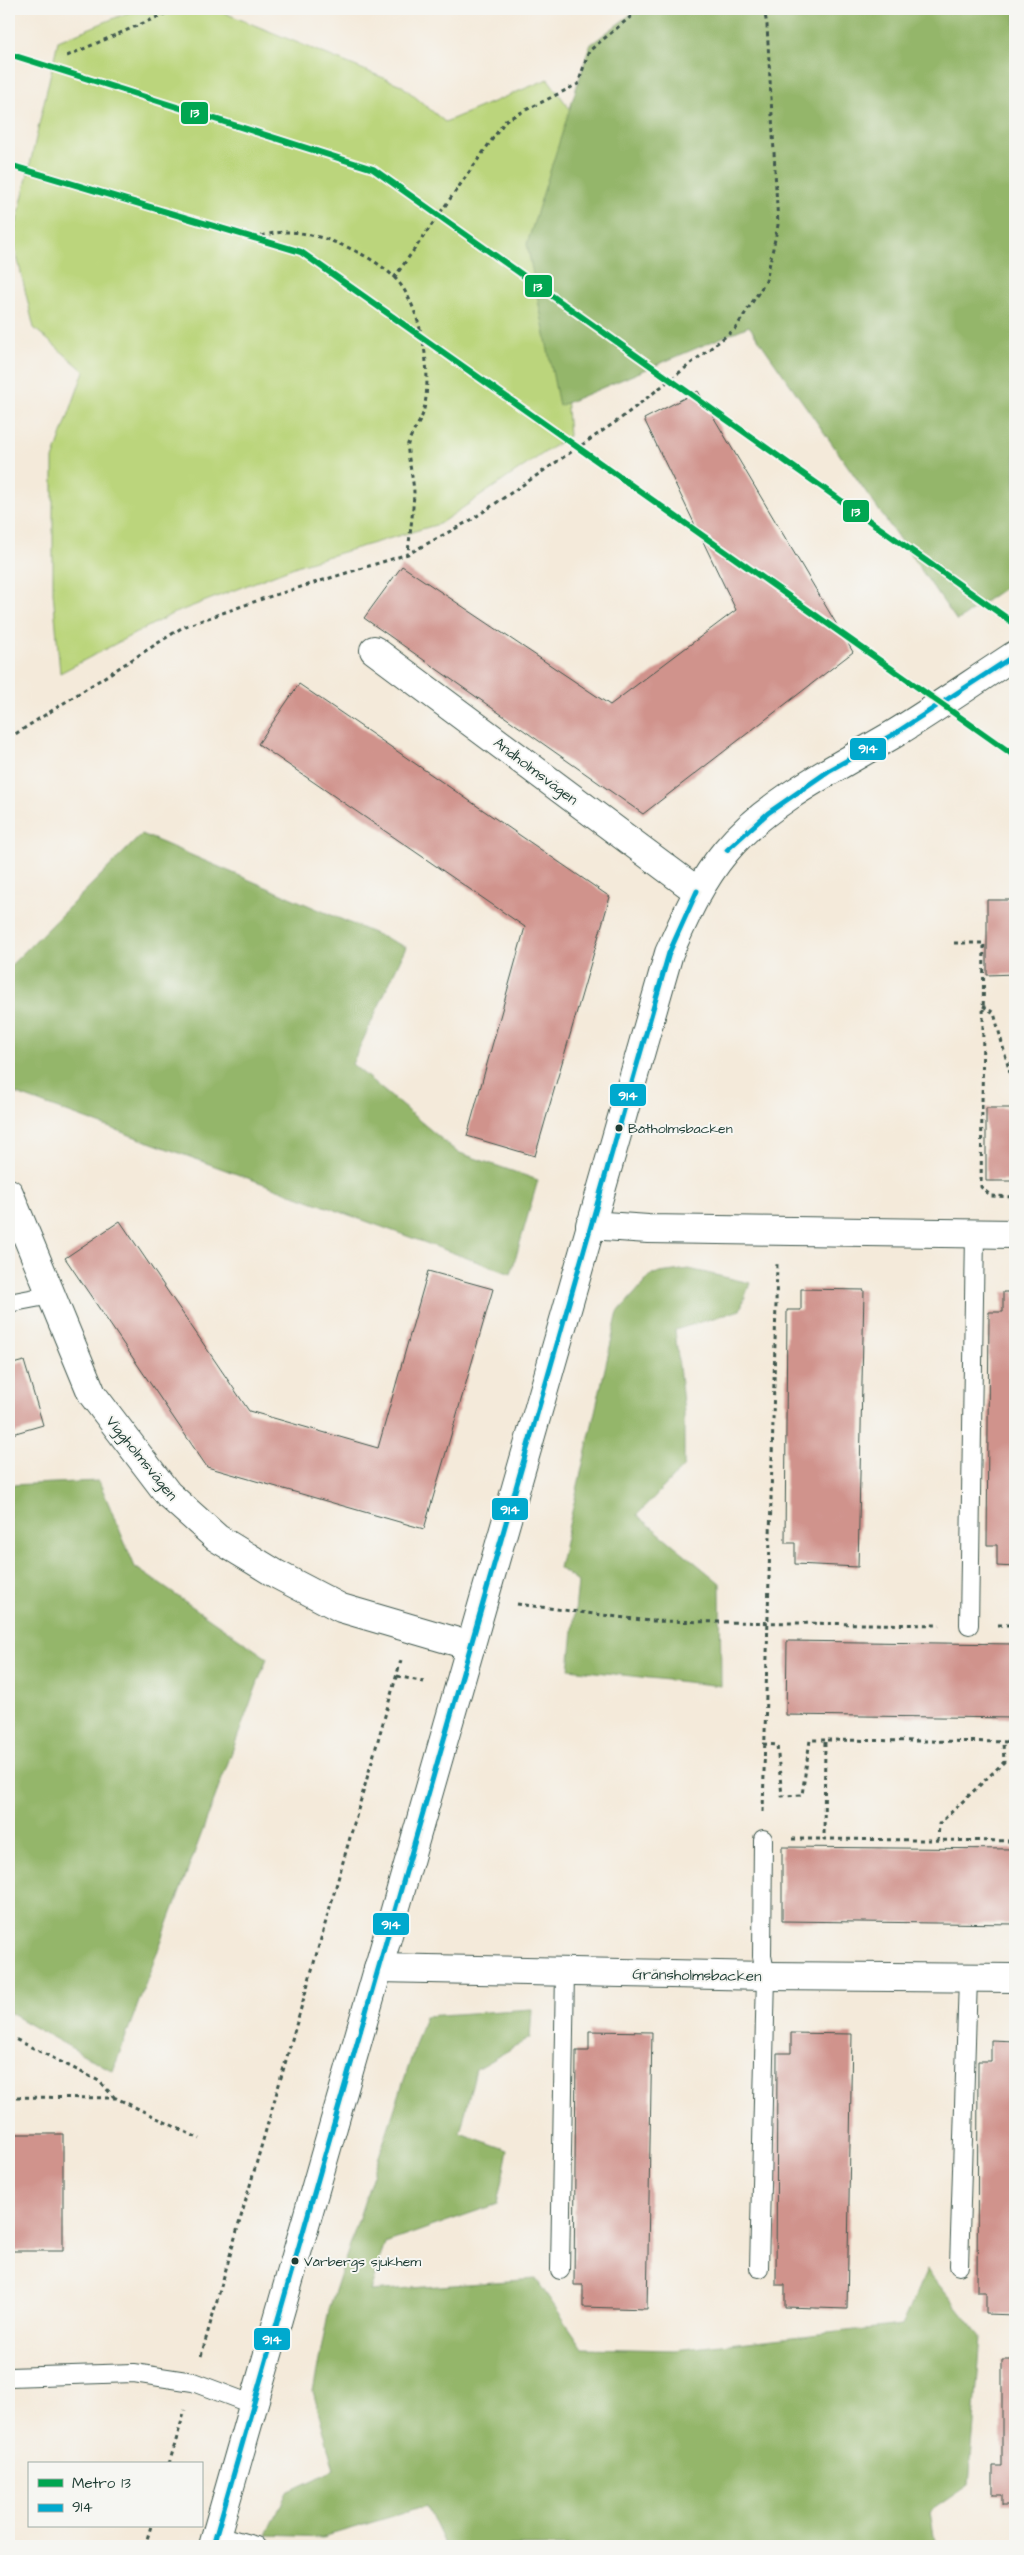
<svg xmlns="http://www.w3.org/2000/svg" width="1024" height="2555" viewBox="0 0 1024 2555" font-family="'Architects Daughter',sans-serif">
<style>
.green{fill:#bbd57b;stroke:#6d8958}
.forest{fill:#94b66b;stroke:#5a7a50}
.building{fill:#d0938c}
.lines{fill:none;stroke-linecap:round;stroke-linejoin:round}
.lane-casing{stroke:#3f574d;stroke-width:20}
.street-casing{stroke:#3f574d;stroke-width:30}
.secondary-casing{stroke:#3f574d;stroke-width:30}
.path{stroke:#3f574d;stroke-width:3;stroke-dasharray:4 4;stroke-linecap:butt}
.lane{stroke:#fff;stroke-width:18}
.street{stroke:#fff;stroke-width:28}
.secondary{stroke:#fff;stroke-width:28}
.bus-1-casing{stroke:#f6f6f2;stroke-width:9}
.bus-1{stroke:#00a9ce;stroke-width:5}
.metro-1-casing{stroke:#f6f6f2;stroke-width:10}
.metro-1{stroke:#00a651;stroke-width:6}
.bus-dot{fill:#1f3d34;stroke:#f6f6f2;stroke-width:2}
.labels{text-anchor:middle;stroke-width:4;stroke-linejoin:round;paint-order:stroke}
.bus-label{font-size:14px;fill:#1f3d34;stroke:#f6f6f2;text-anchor:start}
.street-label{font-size:15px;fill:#1f3d34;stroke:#f6f6f2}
.line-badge{stroke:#f6f6f2;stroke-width:2}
.badge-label{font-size:14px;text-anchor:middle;font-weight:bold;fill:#fff}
</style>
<rect width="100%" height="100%" fill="#f6f6f2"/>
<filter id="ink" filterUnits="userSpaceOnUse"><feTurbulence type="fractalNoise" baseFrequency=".02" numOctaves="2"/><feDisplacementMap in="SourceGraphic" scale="10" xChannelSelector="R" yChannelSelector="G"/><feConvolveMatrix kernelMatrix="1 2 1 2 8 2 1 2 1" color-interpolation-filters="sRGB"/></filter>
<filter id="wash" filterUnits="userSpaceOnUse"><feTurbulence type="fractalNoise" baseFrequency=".0096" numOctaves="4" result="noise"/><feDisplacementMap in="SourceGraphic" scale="20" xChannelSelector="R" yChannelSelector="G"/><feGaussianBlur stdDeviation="1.12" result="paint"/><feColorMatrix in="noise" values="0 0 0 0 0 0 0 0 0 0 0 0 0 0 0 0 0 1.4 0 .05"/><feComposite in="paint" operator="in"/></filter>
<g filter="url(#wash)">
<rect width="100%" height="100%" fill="#f4eada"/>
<path class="green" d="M137,9H215L401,85L445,122L548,79L599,149L563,354L569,436L439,524L302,564L172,614L60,673L53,592V459L84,371L34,328L13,239L58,41Z"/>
<path class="forest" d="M638,9H1015V581L957,621L749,326L559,406L527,244L590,45Z
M142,834L406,947L352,1064L457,1152L538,1180L511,1274L9,1091V967Z
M689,1269L750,1283L740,1310L675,1330L684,1412V1466L637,1515L720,1583L721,1686L569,1669L578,1582L559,1568L618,1312L652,1274Z
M99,1481L135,1567L267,1658L113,2071L9,2013V1485Z
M532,2009L530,2038L476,2069L460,2133L508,2150L497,2204L385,2243L370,2291L536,2279L583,2348L675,2350L902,2325L927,2270L981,2337L969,2485L930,2512L936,2546H446L427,2506L323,2537L267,2535L287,2492L334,2470L313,2391L329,2309L425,2016Z"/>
<g id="blocks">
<path class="building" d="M698,391L853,652L643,814L364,618L402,566L610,705L736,610L644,419Z
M299,684L610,897L535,1156L467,1136L525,927L258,744Z
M987,900H1015V974L987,975Z
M986,1108H1015V1181H986Z
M120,1221L249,1411L378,1448L428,1271L493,1289L424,1529L207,1467L65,1258Z
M801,1289L864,1290L858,1567L795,1564V1543H785L787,1310H801Z
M1003,1292H1015V1567L997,1566V1545H987L989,1312H1003Z
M24,1361L43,1425L9,1435V1365Z
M787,1641L1015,1644V1718L786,1715Z
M782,1847L1015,1849V1924L782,1921Z
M589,2031L652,2032L647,2309L583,2307V2285H574L576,2051H589Z
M791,2033L852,2034L847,2309L785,2307V2285H776L777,2053H791Z
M991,2040L1015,2041V2315L986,2314V2292H977L978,2061H991Z
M9,2134H63V2251H9Z
M1002,2360H1015V2505H1002V2495H993V2466H1002Z"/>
</g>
</g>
<g filter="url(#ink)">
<use href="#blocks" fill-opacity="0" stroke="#3f574d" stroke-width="1"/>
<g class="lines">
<defs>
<path id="lane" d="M9,1303L51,1295
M969,1625L975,1233
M959,2266L968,1978
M759,2268L766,1976L762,1956L763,1839
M560,2270L565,1971
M9,2377L134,2373L193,2382L254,2405
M216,2535L256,2546"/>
<path id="street" d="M374,650L697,891
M9,1193L92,1394L168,1494L217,1538L276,1574L341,1608L471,1646
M590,1225L648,1229L1015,1234
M378,1968L766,1976L1015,1978"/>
<path id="secondary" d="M213,2546L669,953C685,917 700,882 726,851C767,801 840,766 894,734C935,709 975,681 1015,655"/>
</defs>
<use href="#lane" class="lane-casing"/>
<use href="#street" class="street-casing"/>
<use href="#secondary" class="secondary-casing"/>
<path class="path" d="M67,56L169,12V9
M246,239C258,237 271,233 283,232C318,230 384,258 403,288C423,319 432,374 424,409C422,422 411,432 408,444C406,451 414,481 414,493C413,513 410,533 408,553
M394,278L506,120L578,84L589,51L640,9
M9,738L183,627L262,599L408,554L471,520L620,419L735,329L766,281L778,225L767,25L764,9
M954,943H984L981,1187L991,1196L1015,1197
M983,1006L994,1013L1015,1092
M517,1604L649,1621L940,1625
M998,1625H1015
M397,1676L424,1682
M1015,1742L825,1740L824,1839L1015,1841
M763,1744L777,1745L782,1796L802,1795L810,1740H825
M763,1812L777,1264
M792,1839H824
M938,1841L939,1824L1004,1762L1003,1742
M9,2036L99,2081L115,2098
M9,2097L116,2098L200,2139
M201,2356L401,1660
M169,2464L185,2410
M145,2546L151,2526"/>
<use href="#lane" class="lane"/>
<use href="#street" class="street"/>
<use href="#secondary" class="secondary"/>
<defs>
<path id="bus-1" d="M727,850L768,813L830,770L894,734L1015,655
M213,2546L669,953L697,891"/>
</defs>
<use href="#bus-1" class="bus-1-casing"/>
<use href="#bus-1" class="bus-1"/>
<defs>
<path id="metro-1" d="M9,54L373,169L1015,624
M9,165L301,252L1015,756"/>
</defs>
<use href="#metro-1" class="metro-1-casing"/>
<use href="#metro-1" class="metro-1"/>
</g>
</g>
<g class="bus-dot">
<circle cx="619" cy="1128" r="4.5"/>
<circle cx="295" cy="2261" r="4.5"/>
</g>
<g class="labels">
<g class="bus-label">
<text x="628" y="1133">Båtholmsbacken</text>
<text x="304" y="2266">Vårbergs sjukhem</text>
</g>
<g class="street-label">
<text transform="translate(536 771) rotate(37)" y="5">Andholmsvägen</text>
<text transform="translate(142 1458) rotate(51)" y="5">Viggholmsvägen</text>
<text transform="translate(697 1975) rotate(1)" y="5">Gränsholmsbacken</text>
</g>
</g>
<g class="line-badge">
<rect x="180" y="101" width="29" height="24" rx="5" fill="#00a651"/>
<rect x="524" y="274" width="29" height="24" rx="5" fill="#00a651"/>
<rect x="842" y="499" width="28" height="24" rx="5" fill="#00a651"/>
<rect x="849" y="737" width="38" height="24" rx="5" fill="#00a9ce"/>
<rect x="609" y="1083" width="38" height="24" rx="5" fill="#00a9ce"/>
<rect x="491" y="1497" width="38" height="24" rx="5" fill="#00a9ce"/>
<rect x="372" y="1912" width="38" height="24" rx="5" fill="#00a9ce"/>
<rect x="253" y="2327" width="38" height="24" rx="5" fill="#00a9ce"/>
</g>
<g class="badge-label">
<text x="195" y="117">13</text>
<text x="538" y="291">13</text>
<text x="856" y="516">13</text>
<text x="868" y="753">914</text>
<text x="628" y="1100">914</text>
<text x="510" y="1514">914</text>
<text x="391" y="1929">914</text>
<text x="272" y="2344">914</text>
</g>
<rect width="1024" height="2555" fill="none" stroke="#f6f6f2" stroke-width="30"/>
<rect x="28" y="2462" width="175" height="65" fill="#f6f6f2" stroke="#a0aca6"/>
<rect x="38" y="2479" width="25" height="8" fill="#00a651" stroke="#a0aca6"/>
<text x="72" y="2488" font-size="15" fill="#1f3d34">Metro 13</text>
<rect x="38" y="2504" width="25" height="8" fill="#00a9ce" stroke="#a0aca6"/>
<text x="72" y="2512" font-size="15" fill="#1f3d34">914</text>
</svg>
